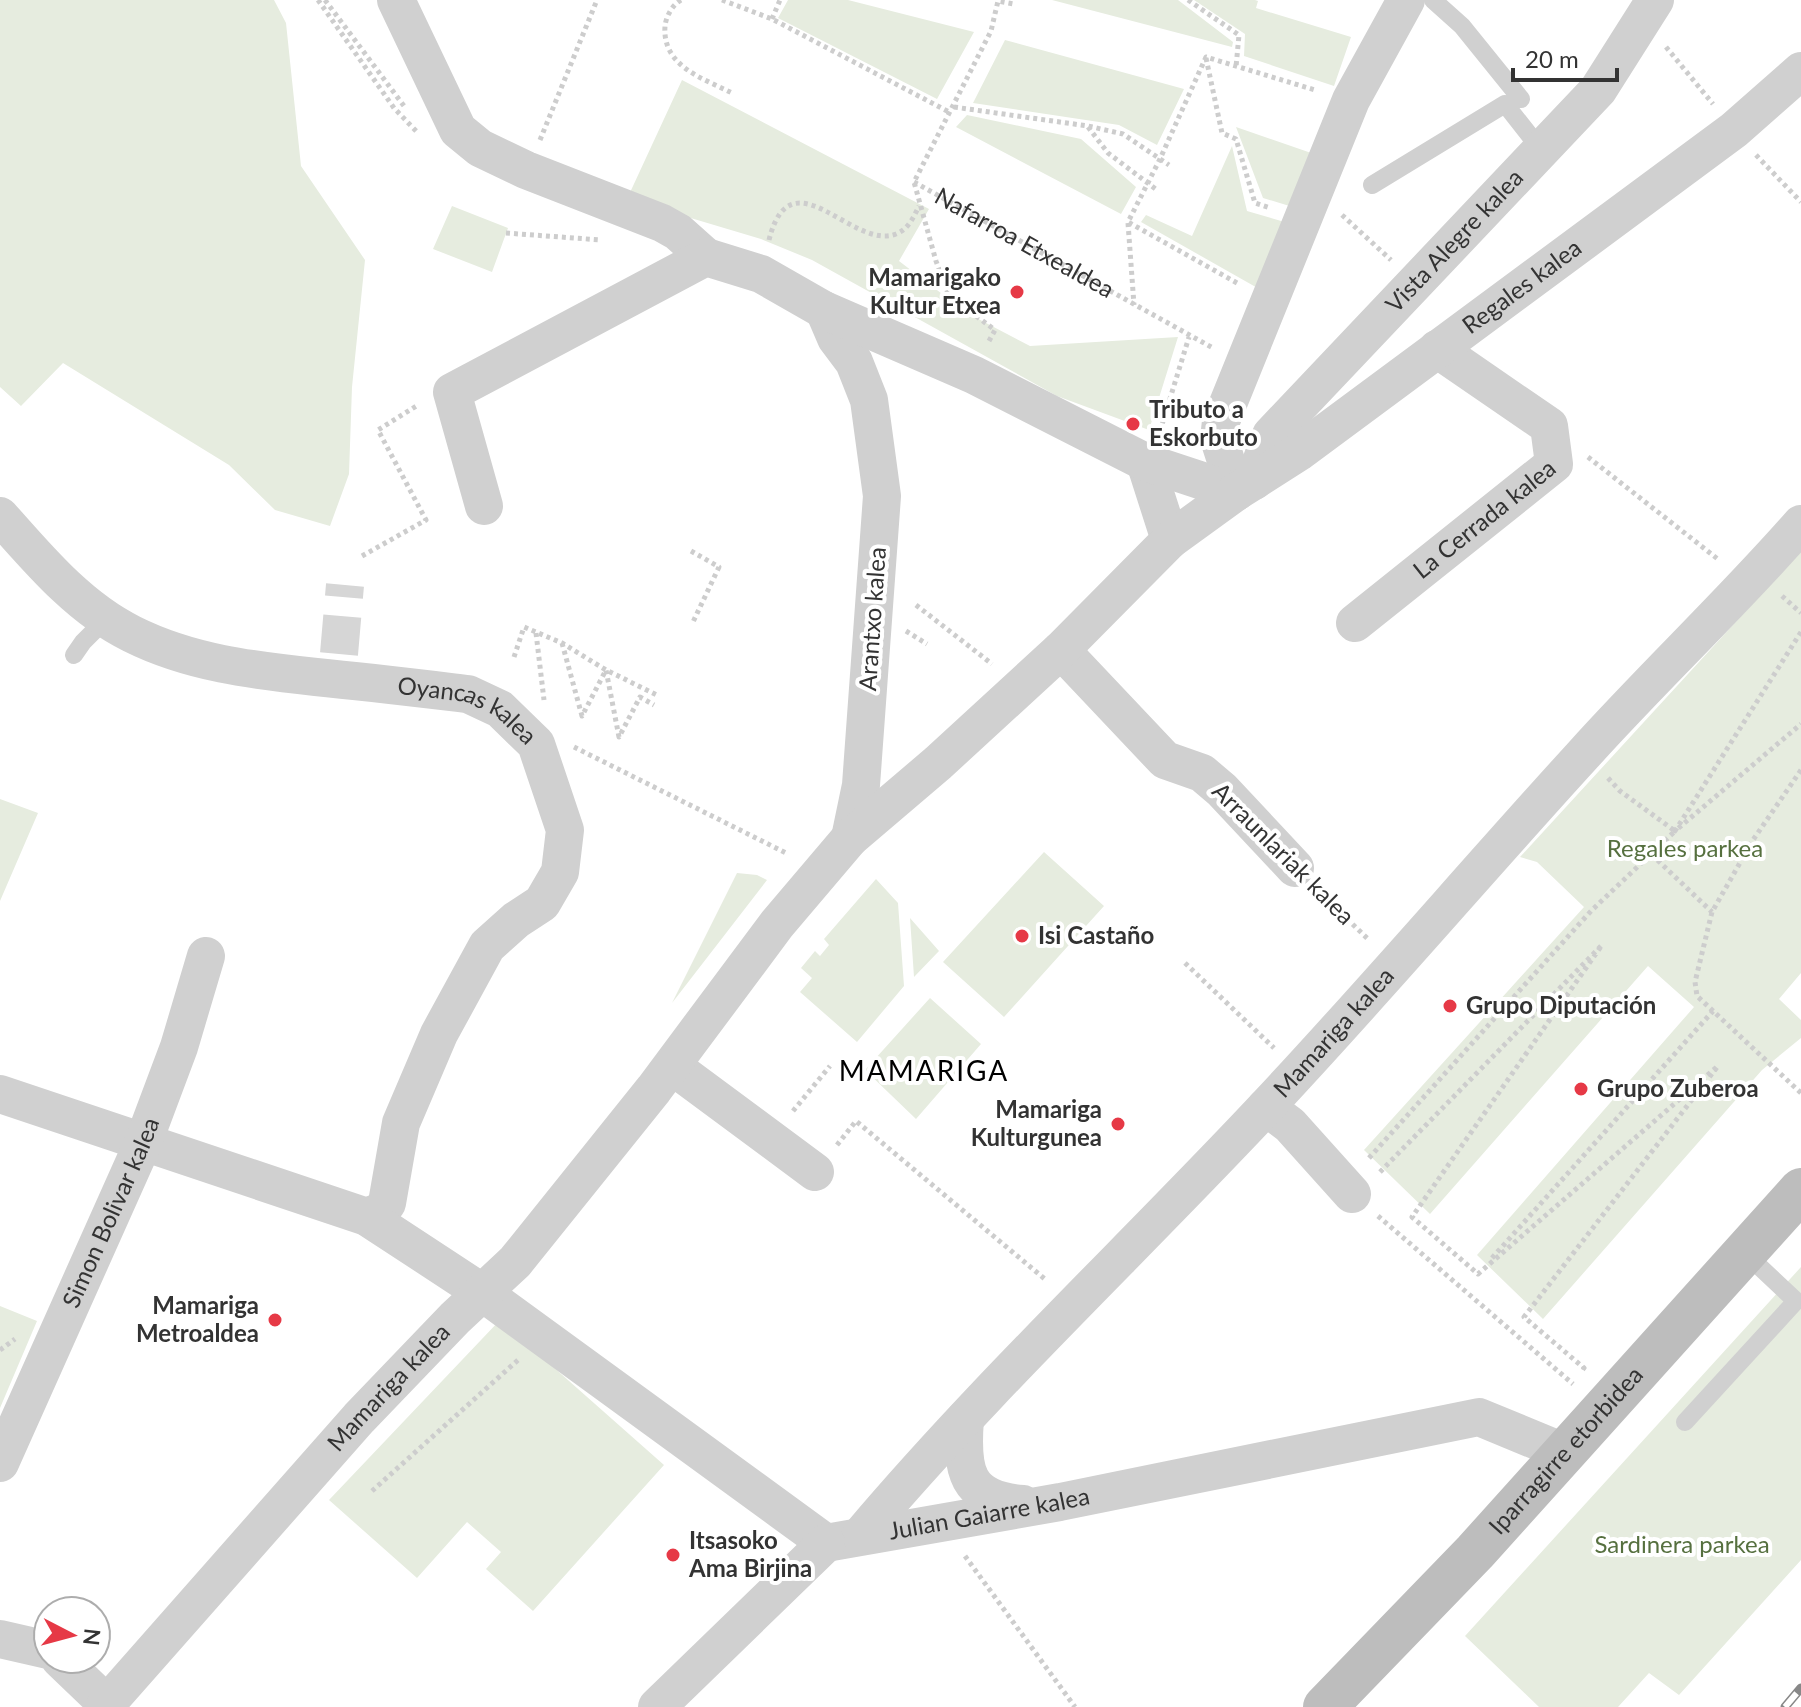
<svg xmlns="http://www.w3.org/2000/svg" width="1801" height="1707" viewBox="0 0 1801 1707" font-family="Lato,sans-serif">
<style>
.green{fill:#e6ecdf}
.lines{fill:none;stroke-linecap:round;stroke-linejoin:round}
.street-tunnel{stroke:#d6d6d6;stroke-width:38;stroke-dasharray:38 19;stroke-linecap:butt}
.path{stroke:#cdcdcd;stroke-width:5;stroke-dasharray:4 4;stroke-linecap:butt}
.lane{stroke:#d0d0d0;stroke-width:18}
.street{stroke:#d0d0d0;stroke-width:38}
.secondary{stroke:#bdbdbd;stroke-width:44}
.rail-casing{stroke:#888;stroke-width:9}
.rail{stroke:#fff;stroke-width:6;stroke-dasharray:18;stroke-linecap:butt}
.poi-dot{fill:#e63946;stroke:#fff;stroke-width:3}
.labels{text-anchor:middle;stroke-width:8;stroke-linejoin:round;paint-order:stroke}
.street-label{font-size:24px;fill:#333;stroke:#fff}
.poi-label{font-size:24px;font-weight:bold;fill:#333;stroke:#fff;text-anchor:start}
.park-label{font-size:24px;fill:#56703f;stroke:#fff}
.quarter-label{font-size:28px;letter-spacing:2px;fill:#000;stroke:#fff}
</style>
<rect width="100%" height="100%" fill="#fff"/>
<path class="green" d="M0,0H274L286,23L301,166L365,260L352,387L349,474L330,526L275,510L229,465L63,363L21,406L0,387Z
M788,0H848L974,32L937,99L778,18Z
M1052,0H1178L1233,42L1232,47Z
M1194,0H1255L1258,1L1256,8L1351,37L1334,86L1244,56L1245,34Z
M1005,40L1184,89L1157,145L1119,125L973,103Z
M682,80L929,209L899,261L967,313L1030,346L1178,337L1149,430L1057,396L812,260L761,239L627,199Z
M967,115L1081,139L1136,187L1121,214L956,127Z
M1236,127L1317,155L1296,208L1263,198Z
M1232,146L1247,211L1288,223L1261,290L1141,222L1146,215L1192,236Z
M452,206L508,228L492,272L433,249Z
M1801,551V973L1779,999L1801,1020V1038L1762,1070L1543,1319L1477,1255L1694,1007L1648,966L1430,1214L1364,1150L1584,907L1537,862L1520,857Z
M0,799L38,813L0,901Z
M1044,852L1104,906L1004,1017L943,962Z
M737,873L757,875L767,880L672,1003Z
M876,879L898,903L904,986L857,1042L800,992L812,978L801,968L815,951L820,956L829,945L824,939Z
M910,918L939,951L914,977Z
M930,998L981,1044L916,1119L865,1070Z
M1801,1267V1560L1679,1695L1649,1673L1618,1707H1539L1465,1636Z
M0,1306L37,1321L0,1408Z
M500,1320L664,1465L533,1611L486,1569L501,1552L467,1522L417,1578L329,1500Z"/>
<g class="lines">
<path class="street-tunnel" d="M339,654L345,585"/>
<g class="path">
<path d="M318,0L394,108L417,132"/>
<path d="M325,0L404,106"/>
<path d="M681,0C672,5 666,17 665,26C662,66 702,78 732,93"/>
<path d="M722,0L772,19L951,113"/>
<path d="M1188,0L1239,35L1236,67"/>
<path d="M772,19L780,0"/>
<path d="M1666,47L1713,104"/>
<path d="M1206,58L1222,133L1236,139L1255,203L1270,208"/>
<path d="M954,107L1088,126L1123,134L1169,165"/>
<path d="M1088,127L1108,153L1157,190"/>
<path d="M540,140L597,0"/>
<path d="M1756,155L1801,202"/>
<path id="s1" d="M914,182L1213,348"/>
<path d="M1342,215L1391,260"/>
<path d="M1128,223L1134,305"/>
<path d="M506,233L601,240"/>
<path d="M769,240C791,152 852,251 896,234C909,229 914,216 919,206"/>
<path d="M1237,283L1128,222L1160,159L1206,57L1315,90"/>
<path d="M989,341L995,330L949,296L936,261L914,182L991,31L998,1L1014,4"/>
<path d="M1160,431L1189,337"/>
<path d="M1588,457L1719,560"/>
<path d="M691,551L719,567L693,622"/>
<path d="M362,556L426,520L378,430L418,405"/>
<path d="M1782,596L1801,613"/>
<path d="M916,605L992,664"/>
<path d="M906,631L927,644"/>
<path d="M1801,632L1675,831L1801,724"/>
<path d="M536,633L544,700"/>
<path d="M562,643L582,716L606,670L619,737L640,697L654,705"/>
<path d="M514,657L524,627L562,643L606,670L659,696"/>
<path d="M574,747L788,854"/>
<path d="M1801,770L1753,840L1712,912L1695,982L1697,996L1801,1093"/>
<path d="M1608,778L1620,791L1675,831L1651,854L1712,912"/>
<path d="M1318,891L1369,940"/>
<path d="M1185,963L1274,1048"/>
<path d="M793,1111L830,1066"/>
<path d="M837,1145L856,1121L1046,1280"/>
<path d="M1369,1158L1591,911L1651,854"/>
<path d="M1380,1172L1602,945L1412,1217L1478,1274L1718,1066L1524,1317L1584,1368L1580,1372"/>
<path d="M1378,1216L1573,1384"/>
<path d="M1492,1258L1713,1011"/>
<path d="M0,1350L15,1339"/>
<path d="M372,1491L518,1360"/>
<path d="M965,1556L1075,1707"/>
</g>
<path class="lane" d="M1433,0L1462,26L1521,99
M1372,185L1505,104L1542,151
M74,655L83,642L107,618
M1685,1422L1796,1301L1744,1252"/>
<g class="street">
<path d="M396,0L458,130L480,148L526,170L662,223L678,232L706,257"/>
<path d="M824,310L836,338L854,362L869,400L882,496L861,785L850,838"/>
<path d="M1145,462L1170,540"/>
<path id="s2" d="M1254,481L1271,435L1598,90L1655,0"/>
<path d="M1236,492L1219,439L1221,421L1351,100L1406,0"/>
<path d="M484,506L452,392L706,257L761,274L824,310L974,375L1145,462L1236,492"/>
<path id="s3" d="M0,516C39,560 79,608 132,634C190,663 252,670 316,677C367,682 417,688 468,694L500,709L536,744L565,830L560,872L542,903L516,920L487,946L439,1034L401,1123L387,1203L381,1211L367,1217"/>
<path id="s4" d="M1355,623L1554,464L1549,426L1437,349"/>
<path d="M1061,650L1165,760L1202,773L1222,790L1295,868"/>
<path d="M672,1066L815,1172"/>
<path id="s5" d="M0,1094L367,1217L483,1293L826,1543L1060,1502L1479,1417L1564,1452"/>
<path d="M1266,1107L1290,1125L1352,1194"/>
<path d="M965,1419C961,1470 965,1500 1023,1504"/>
<path id="s6" d="M0,1463L143,1143L179,1047L206,956"/>
<path id="s7" d="M861,1535C988,1385 1132,1250 1266,1107C1374,992 1476,872 1582,756C1653,677 1731,604 1801,524"/>
<path d="M0,1639L48,1650"/>
<path d="M60,1659L110,1707"/>
<path id="s8" d="M104,1707L359,1418L455,1318L515,1262L654,1089L777,924L850,838L938,763L1061,650L1170,540L1236,492L1299,452L1734,130L1801,71"/>
<path d="M657,1707L826,1543"/>
</g>
<path class="secondary" id="s9" d="M1325,1707L1475,1552L1801,1190"/>
<defs>
<path id="rail" d="M1785,1707L1801,1688"/>
</defs>
<use href="#rail" class="rail-casing"/>
<use href="#rail" class="rail"/>
</g>
<g class="poi-dot">
<circle cx="1017" cy="292" r="8"/>
<circle cx="1133" cy="424" r="8"/>
<circle cx="1022" cy="936" r="8"/>
<circle cx="1450" cy="1006" r="8"/>
<circle cx="1581" cy="1089" r="8"/>
<circle cx="1118" cy="1124" r="8"/>
<circle cx="275" cy="1320" r="8"/>
<circle cx="673" cy="1555" r="8"/>
</g>
<g class="labels">
<g class="street-label">
<text dy="8" stroke="none"><textPath href="#s2" startOffset="316">Vista Alegre kalea</textPath></text>
<text dy="8" stroke="none"><textPath href="#s1" startOffset="126">Nafarroa Etxealdea</textPath></text>
<text dy="8" stroke="none"><textPath href="#s8" startOffset="2018">Regales kalea</textPath></text>
<text dy="8" stroke="none"><textPath href="#s4" startOffset="166">La Cerrada kalea</textPath></text>
<text transform="translate(873 619) rotate(-86)" y="8">Arantxo kalea</text>
<text dy="8" stroke="none"><textPath href="#s3" startOffset="526">Oyancas kalea</textPath></text>
<text transform="translate(1283 854) rotate(45)" y="8">Arraunlariak kalea</text>
<text dy="8" stroke="none"><textPath href="#s7" startOffset="690">Mamariga kalea</textPath></text>
<text dy="8" stroke="none"><textPath href="#s6" startOffset="274">Simon Bolivar kalea</textPath></text>
<text dy="8" stroke="none"><textPath href="#s8" startOffset="428">Mamariga kalea</textPath></text>
<text dy="8" stroke="none"><textPath href="#s9" startOffset="352">Iparragirre etorbidea</textPath></text>
<text dy="8" stroke="none"><textPath href="#s5" startOffset="1116">Julian Gaiarre kalea</textPath></text>
</g>
<g class="poi-label">
<text x="1001" y="286" text-anchor="end">Mamarigako<tspan x="1001" dy="28">Kultur Etxea</tspan></text>
<text x="1149" y="418">Tributo a<tspan x="1149" dy="28">Eskorbuto</tspan></text>
<text x="1038" y="944">Isi Castaño</text>
<text x="1466" y="1014">Grupo Diputación</text>
<text x="1597" y="1097">Grupo Zuberoa</text>
<text x="1102" y="1118" text-anchor="end">Mamariga<tspan x="1102" dy="28">Kulturgunea</tspan></text>
<text x="259" y="1314" text-anchor="end">Mamariga<tspan x="259" dy="28">Metroaldea</tspan></text>
<text x="689" y="1549">Itsasoko<tspan x="689" dy="28">Ama Birjina</tspan></text>
</g>
<g class="park-label">
<text x="1685" y="857">Regales parkea</text>
<text x="1682" y="1553">Sardinera parkea</text>
</g>
<g class="quarter-label">
<text x="924" y="1081">MAMARIGA</text>
</g>
</g>
<g transform="translate(72 1635) rotate(96)"><circle r="38" fill="#ffffff" stroke="#adadad" stroke-width="2"/>
<path d="M0-6L14 30L0 20L-14 30Z" fill="#e63946"/>
<text y="-12" font-size="22" font-weight="bold" text-anchor="middle" fill="#333333">N</text>
</g>
<path d="M1513 68v12h104v-12" fill="none" stroke="#333333" stroke-width="4"/>
<text x="1525" y="68" font-size="24" fill="#333333" stroke="#ffffff" stroke-width="6" paint-order="stroke">20 m</text>
</svg>
